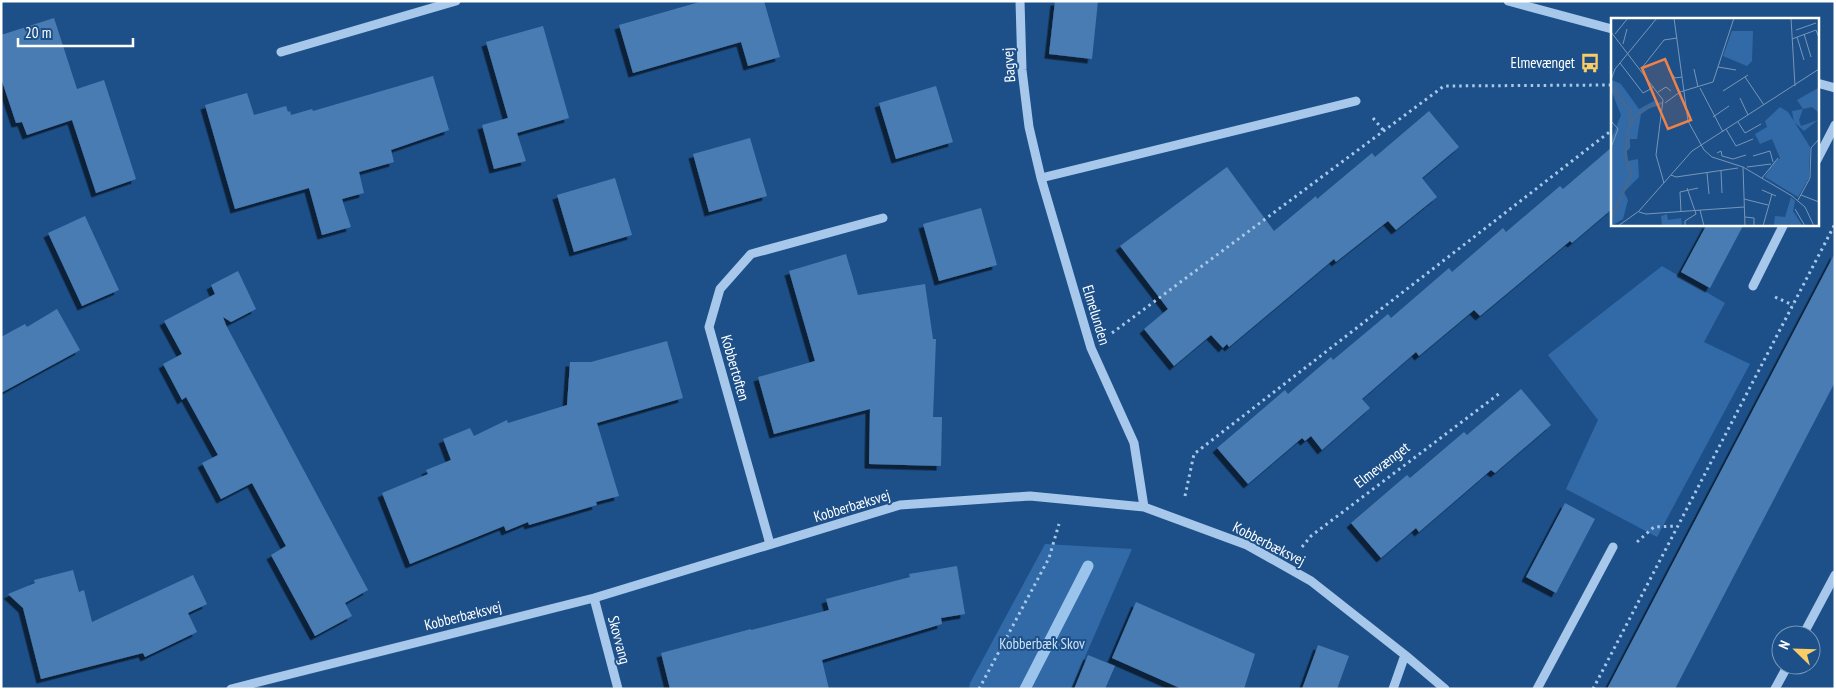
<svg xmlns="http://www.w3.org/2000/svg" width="1836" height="690" viewBox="0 0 1836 690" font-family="'PT Sans Narrow',sans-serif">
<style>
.green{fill:#316aa6}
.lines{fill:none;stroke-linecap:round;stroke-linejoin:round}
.stream{stroke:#9bc4ed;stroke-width:11}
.building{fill:#4a7cb2;filter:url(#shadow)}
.path{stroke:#a7c8eb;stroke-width:3;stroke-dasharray:2.5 4;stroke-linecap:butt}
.minor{stroke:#a7c8eb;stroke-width:9}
.labels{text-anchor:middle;stroke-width:4;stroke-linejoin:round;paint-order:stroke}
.poi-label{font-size:15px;fill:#fff;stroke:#1d5089;text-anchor:end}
.street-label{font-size:15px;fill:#fff;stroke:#1d5089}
.park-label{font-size:15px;fill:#cce2f8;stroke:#1d5089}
.inset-river{fill:none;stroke:#446891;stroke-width:2.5}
.inset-road{fill:none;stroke:#7796b8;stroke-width:1}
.view{fill:#ee8249;fill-opacity:0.15;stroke:#ee8249;stroke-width:2.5}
.inset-edge{fill:none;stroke:#fff;stroke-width:2.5}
</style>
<defs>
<filter id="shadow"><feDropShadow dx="-4.5" dy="4.5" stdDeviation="0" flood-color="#0009"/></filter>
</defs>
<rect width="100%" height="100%" fill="#1d5089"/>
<path class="green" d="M1662,266L1725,303L1704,342L1750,364L1657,537L1566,489L1598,420L1548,355Z
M1045,544L1132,549L1071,689H969L970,683Z"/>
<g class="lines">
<path class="stream" d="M1025,689L1088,566"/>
</g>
<path class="building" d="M703,1H764L780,57L748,66L741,42L633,73L619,25Z
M1055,1H1098L1092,59L1049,54Z
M54,18L77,89L104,80L136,179L96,193L72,120L27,135L22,122L16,123L1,78V35Z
M543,26L569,118L517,133L526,161L494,169L482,125L508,118L486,42Z
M433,76L449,130L391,150L394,162L359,172L364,193L342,199L351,227L322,235L309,188L235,209L205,105L247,93L254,115L286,106L288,112L290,111L291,115L312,109L313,111Z
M936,86L953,142L896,159L879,103Z
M1429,111L1459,147L1422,178L1437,197L1396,230L1388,221L1336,262L1334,259L1229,347L1227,344L1223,348L1211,335L1174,366L1144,329L1168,309L1120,246L1227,167L1274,231L1316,196L1317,199L1372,153L1375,157Z
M750,138L767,196L709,212L693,154Z
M1612,147V209L1572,243L1570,241L1480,316L1474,310L1419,356L1416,352L1362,399L1370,408L1322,450L1311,436L1305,441L1302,438L1248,484L1217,448L1285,390L1288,394L1331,357L1333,360L1388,314L1391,318L1449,268L1452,272L1503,228L1506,232L1560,186L1563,189Z
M615,178L632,235L574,252L557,195Z
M981,208L997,265L939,281L923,224Z
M85,216L119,290L82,306L48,233Z
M1707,224H1744L1710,288L1681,272Z
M1835,253V382L1675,689H1607Z
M846,254L858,295L925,284L933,339H936L933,417H942L941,466L869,464L870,409L774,434L758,377L815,361L789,271Z
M238,271L256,309L231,322L223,317L226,325L368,590L345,603L352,616L315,636L271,555L286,546L252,483L221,499L202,463L218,455L186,397L182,400L163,364L182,354L164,321L215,294L211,285Z
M57,309L80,350L1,393V337L25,324L27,327Z
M667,341L683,398L597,423L619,496L596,502L597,505L529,525L528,522L506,531L504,526L410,564L382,493L428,474L426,470L451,460L443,439L470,428L474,436L507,420L508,423L567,405L570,362H591Z
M1521,389L1551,425L1495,473L1491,470L1419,532L1416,528L1381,558L1351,523L1407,475L1410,478L1464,432L1467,435Z
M1565,503L1595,519L1556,593L1526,577Z
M957,566L965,614L941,618L942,624L822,660L829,689H670L661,653L751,629V630L829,610L826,599L910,577L909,574Z
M73,570L79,592L84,590L92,622L193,575L207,604L188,613L197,632L145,657L143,653L41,679L23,608L8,594L35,583L34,580Z
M1136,602L1255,654L1244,689H1182L1112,658Z
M1318,645L1349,656L1337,689H1302Z
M1088,655L1115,666L1105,689H1074Z"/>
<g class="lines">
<path class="path" d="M1373,118L1384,131
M1775,297L1793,305
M1112,333L1444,86L1612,85
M1185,496L1194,454L1612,130
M1637,542L1654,527L1677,526
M1302,547L1311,536L1500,393
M979,689L1049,558L1059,524
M1593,689L1835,224"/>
<path class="minor" d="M1020,1L1022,70L1029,127L1041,178L1091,348L1134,443L1144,507
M1508,1L1612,29
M281,52L456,1
M1817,83L1835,88
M1817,160L1835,125
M1041,178L1356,101
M1753,286L1784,224
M770,544L709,327L720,289L751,254L883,218
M594,598L618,689
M1803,635L1835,575
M231,689L594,598L900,505L1030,496L1144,507L1247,545L1311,581L1405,655L1445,689
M1393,689L1405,655
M1537,689L1613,547
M1775,689L1788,665"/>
</g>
<defs>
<symbol id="bus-bare" viewBox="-9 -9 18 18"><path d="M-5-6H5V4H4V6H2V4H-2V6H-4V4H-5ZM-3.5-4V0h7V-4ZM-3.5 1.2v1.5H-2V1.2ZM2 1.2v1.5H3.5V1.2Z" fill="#fbcb66" stroke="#1d5089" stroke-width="2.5" paint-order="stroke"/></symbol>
</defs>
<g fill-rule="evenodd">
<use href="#bus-bare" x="1576" y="49" width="28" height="28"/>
</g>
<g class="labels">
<g class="poi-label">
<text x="1575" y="68">Elmevænget</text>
</g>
<g class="street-label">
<text transform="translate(1009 65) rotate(-94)" y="5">Bagvej</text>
<text transform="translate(1096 315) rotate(73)" y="5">Elmelunden</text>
<text transform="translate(735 368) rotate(74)" y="5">Kobbertoften</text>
<text transform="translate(1382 465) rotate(-37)" y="5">Elmevænget</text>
<text transform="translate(852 506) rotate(-17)" y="5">Kobberbæksvej</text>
<text transform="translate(1269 544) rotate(27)" y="5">Kobberbæksvej</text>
<text transform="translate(463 616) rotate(-14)" y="5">Kobberbæksvej</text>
<text transform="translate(619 640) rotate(75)" y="5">Skovvang</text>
</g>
<g class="park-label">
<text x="1042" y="649">Kobberbæk Skov</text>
</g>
</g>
<g transform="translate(1611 18)">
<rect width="208" height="208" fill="#1d5089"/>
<path d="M121,13H142L141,43L136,48L112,38ZM1,62L10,66L28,91L43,83L52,86H45L30,96L26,121H19V130L16,133L17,143L27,141L28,159L13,174L17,182L12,201L0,208L1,119L10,97L0,72ZM207,70V94L201,89L192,91L186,82ZM169,89L177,94L199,129L198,160L187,179L154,159L163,144L169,140L161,121L149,126L144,116L156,109L154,103ZM192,91L188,102L190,108L207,102L193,113L183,104L181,93ZM180,179L184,183L182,193L191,207H163L164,198L174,199ZM56,196L57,202L70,200L71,207H51L50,198Z" fill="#316aa6"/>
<path class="inset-river" d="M20,107L24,99L35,90L51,85M0,201L20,157L14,136L20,94L4,74L5,66"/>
<path class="inset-road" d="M63,0L77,103L93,132L101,139L132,149L181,178L194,189L203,208M180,0L184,68M185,12L205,5M0,14L52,82L45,137L53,165M4,16L17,0M193,16L200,39M186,19L193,42M181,21L205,12L208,20M12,26L16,11M9,45L32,75L43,69M107,49L125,52M30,51L53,22L66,20M57,51L64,60L71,59M83,51L87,69M134,59L153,87M0,62L4,51L46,0M89,70L112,114M112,73L137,57M47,74L55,69L60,73M129,80L137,97M54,85L69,74L102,64L123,0M102,99L118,88M0,103L7,111L1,127M127,104L134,115L150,106M115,111L125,128L142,121M106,135L110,133L111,138L122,141L135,137M142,138L159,133L162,144M132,149L134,208M136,149L160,146M110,153L111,175M96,155L98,176M60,157L65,159L127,150M151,160L167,140M151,172L165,178M190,177L208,184M133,181L157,187M187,182L199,160L200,130L208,121M184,191L194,208M89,192L93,208M28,194L35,196L133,189M70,194L69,174L87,170M134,199L143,200V208M7,208L28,193L81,133L208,51M74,208V203L85,196L76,170M152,208L161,176"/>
<path class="view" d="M54,41L80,102L57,111L31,50Z"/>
<rect width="208" height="208" class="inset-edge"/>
</g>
<rect width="1836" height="690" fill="none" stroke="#ffffff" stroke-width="5"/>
<g transform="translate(1796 650) rotate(293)"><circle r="24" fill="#1d5089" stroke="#7796b8"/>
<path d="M0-4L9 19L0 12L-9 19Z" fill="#fbcb66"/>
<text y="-8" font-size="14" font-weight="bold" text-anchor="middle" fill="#ffffff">N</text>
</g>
<path d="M18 38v8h115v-8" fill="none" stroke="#ffffff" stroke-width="2.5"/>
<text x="25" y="38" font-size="15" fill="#ffffff" stroke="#1d5089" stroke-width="4" paint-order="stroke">20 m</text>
</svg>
